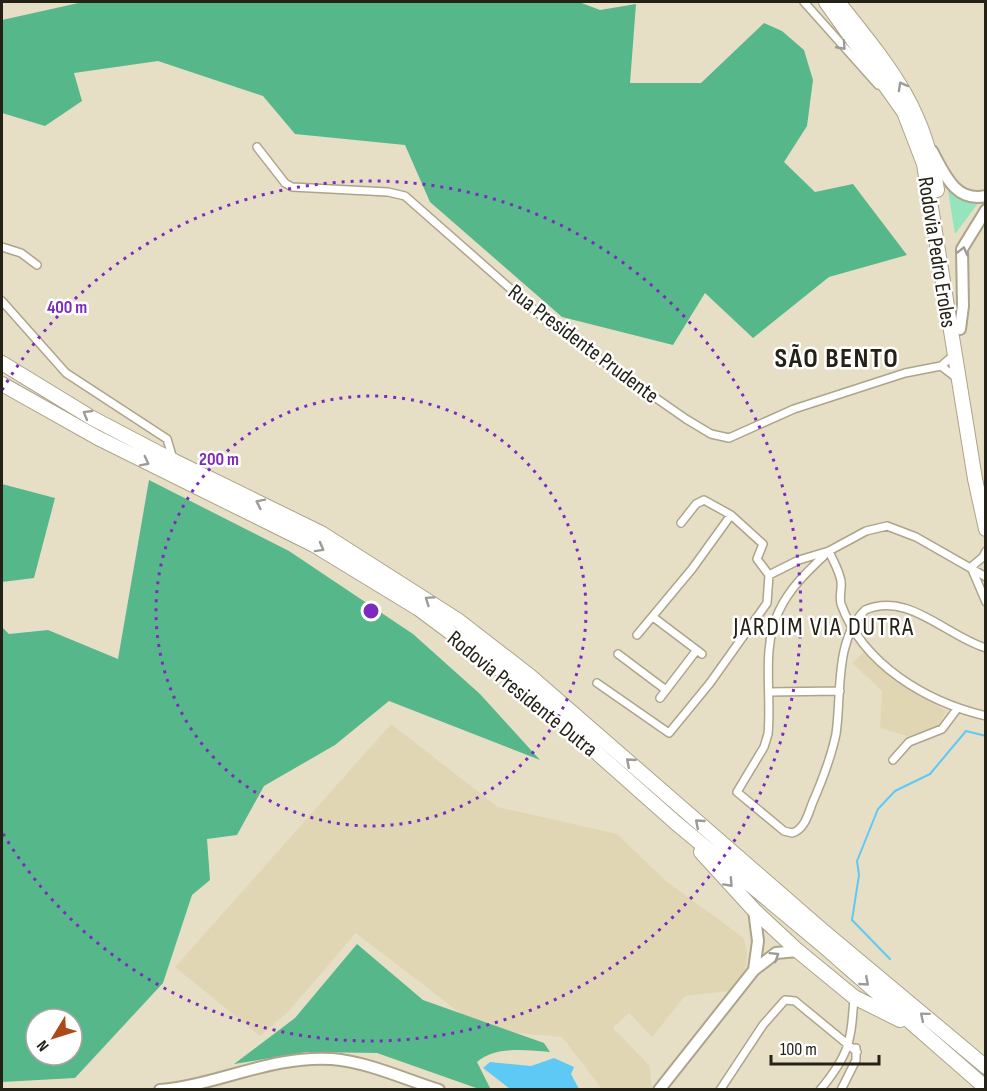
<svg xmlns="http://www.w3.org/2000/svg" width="987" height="1091" viewBox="0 0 987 1091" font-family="'Sofia Sans Condensed',sans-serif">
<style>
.built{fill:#e0d6b4}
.green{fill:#96e4bc}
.forest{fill:#56b88a;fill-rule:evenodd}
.water{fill:#5fc9f5}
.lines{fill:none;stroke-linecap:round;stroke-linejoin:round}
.stream{stroke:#5fc9f5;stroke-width:2}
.street-casing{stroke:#aca48b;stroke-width:10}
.secondary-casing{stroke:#aca48b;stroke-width:14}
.highway-casing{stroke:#aca48b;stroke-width:16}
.street{stroke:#fff;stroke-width:7}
.secondary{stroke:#fff;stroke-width:10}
.highway{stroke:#fff;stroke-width:14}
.oneway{stroke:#9c9b97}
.ring{fill:none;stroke:#7b2cbf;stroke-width:3;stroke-dasharray:3 6}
.labels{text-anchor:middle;stroke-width:5;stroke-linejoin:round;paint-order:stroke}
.street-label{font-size:22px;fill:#242117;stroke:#fff}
.quarter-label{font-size:26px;letter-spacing:1.5px;fill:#242117;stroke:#fff}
.district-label{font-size:28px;font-weight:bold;letter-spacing:1.5px;fill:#242117;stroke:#fff}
.centre{fill:#7b2cbf;stroke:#fff;stroke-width:3}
.ring-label{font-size:18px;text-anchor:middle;font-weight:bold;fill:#7b2cbf;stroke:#fff;stroke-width:5;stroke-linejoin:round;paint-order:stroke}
</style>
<rect width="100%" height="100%" fill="#e7dfc5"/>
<path class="built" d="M866,650L895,679L946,711L938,726L908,736L880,728L882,691L852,663Z
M391,724L498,807L617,834L666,881L744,938L747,953L745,971L729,991L685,996L652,1037L629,1013L613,1028L650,1066L652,1090L602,1089L562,1037L518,1033L469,1020L356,933L288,1012L260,1036L175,967Z"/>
<path class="green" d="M948,191L959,199L979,202L955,234Z"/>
<path class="forest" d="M83,2H579L600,10L636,4L630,83H701L764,23L782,31L804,50L813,80L807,126L784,162L815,192L853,184L907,255L829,277L753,338L705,293L673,345L562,317L430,202L405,145L295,134L263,96L158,61L74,73L82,101L45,126L2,113V20Z
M149,480L289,551L413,634L480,694L540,760L389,701L335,745L264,786L237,835L207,839L210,880L192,895L163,983L75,1078L2,1082V627L9,634L48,630L118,659ZM36,1019H72V1055H36Z
M2,484L55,498L34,578L2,582Z
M357,944L423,1000L544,1043L550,1052C526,1050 496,1046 477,1062L491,1090L479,1089L377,1053L307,1052L234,1064L295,1018Z"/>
<path class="water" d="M554,1058L574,1067L571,1074L579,1089H510L483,1068L490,1062L531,1066Z"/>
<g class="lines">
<path class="stream" d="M890,959L852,920L859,875L857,861L878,809L895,791L930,774L966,731L986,736"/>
<defs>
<path id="street" d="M804,2L878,85
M257,147L285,183L292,187L388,192L405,196L554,327L686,419L711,434L729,438L794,409L905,373L941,366L954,355
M2,247L21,253L37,265
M2,301L66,373L167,439L173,459
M941,366L958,379
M681,523L696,504L704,500L731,515L763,544L757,559L769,575
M829,551C810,569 790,587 779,611C761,647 772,695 768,734L764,747L737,792L784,831L792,833C804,830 808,815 812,804C822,781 831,758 836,734C842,693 834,641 865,610C908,591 946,636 986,648
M829,551C833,561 839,570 841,581C842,589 839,596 841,604C863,665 927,702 986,716
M971,567L986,602
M971,567L983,557L986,551
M653,617L702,654
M637,635L692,569L731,515
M618,654L666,690
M597,683L669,733L710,683L767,603L769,575L799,560L829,551L866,531L887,526L916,537L986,577
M769,692L840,691
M660,698L696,651
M893,760L909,742L942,729L957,709
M720,1090L763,1025L785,1000L795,1001L857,1052
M820,1090C850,1054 851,1041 854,997
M841,1090L856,1060V1048"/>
<path id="secondary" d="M932,151C944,173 955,203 986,196
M960,329L963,306L962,249L986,210
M754,970L758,941L754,910
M160,1090C218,1085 272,1055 332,1059C368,1062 404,1079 439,1090
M659,1090L754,970L776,953L798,951"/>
<path id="highway" d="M826,2L904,112L924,164L975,479L986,529
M838,2C888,65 925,107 937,190
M2,363L92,418L174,461L321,533L459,621L530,676L822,930L986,1067
M2,384L98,438L314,545L419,609L517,682L676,823L819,942L986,1088
M701,852L754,910L798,951L854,997L900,1020"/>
</defs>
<use href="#street" class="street-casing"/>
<use href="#secondary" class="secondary-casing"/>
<use href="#highway" class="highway-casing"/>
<use href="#street" class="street"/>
<use href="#secondary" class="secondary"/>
<use href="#highway" class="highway"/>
</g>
<defs><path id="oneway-chevron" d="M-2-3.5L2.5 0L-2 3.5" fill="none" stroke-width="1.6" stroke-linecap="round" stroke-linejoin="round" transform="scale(1.5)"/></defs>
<g class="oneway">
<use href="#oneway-chevron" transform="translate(842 46) rotate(48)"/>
<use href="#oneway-chevron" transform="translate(902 86) rotate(-119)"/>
<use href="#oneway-chevron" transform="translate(963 251) rotate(-76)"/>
<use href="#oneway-chevron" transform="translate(87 414) rotate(-150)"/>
<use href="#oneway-chevron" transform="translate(145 462) rotate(27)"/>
<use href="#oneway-chevron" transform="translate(260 503) rotate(-154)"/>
<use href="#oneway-chevron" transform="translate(320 548) rotate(29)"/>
<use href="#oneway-chevron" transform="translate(429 600) rotate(-146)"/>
<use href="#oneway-chevron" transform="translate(630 762) rotate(-139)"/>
<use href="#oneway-chevron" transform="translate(699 823) rotate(-139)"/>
<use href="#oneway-chevron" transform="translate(729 883) rotate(47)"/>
<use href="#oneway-chevron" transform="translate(775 956) rotate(-32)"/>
<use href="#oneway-chevron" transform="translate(865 982) rotate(41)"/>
<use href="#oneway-chevron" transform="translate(924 1016) rotate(-140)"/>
</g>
<g class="ring">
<circle cx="371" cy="611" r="215"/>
<path d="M2 390A430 430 0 1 1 2 832"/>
</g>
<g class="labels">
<g class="street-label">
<text transform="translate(938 252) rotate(81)" y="8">Rodovia Pedro Eroles</text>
<text transform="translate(584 343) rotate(37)" y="8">Rua Presidente Prudente</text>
<text transform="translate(523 693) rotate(39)" y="8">Rodovia Presidente Dutra</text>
</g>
<g class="quarter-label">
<text x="824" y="635">JARDIM VIA DUTRA</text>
</g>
<g class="district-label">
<text x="837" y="367">SÃO BENTO</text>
</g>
</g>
<circle cx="371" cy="611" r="9" class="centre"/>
<g class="ring-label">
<text x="67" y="313">400 m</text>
<text x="219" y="465">200 m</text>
</g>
<rect width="987" height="1091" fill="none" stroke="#242117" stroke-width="6"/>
<g transform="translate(54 1037) rotate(232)"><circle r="28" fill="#ffffff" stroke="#a7a6a2" stroke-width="1.5"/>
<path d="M0-4.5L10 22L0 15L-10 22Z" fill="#ad4819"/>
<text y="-9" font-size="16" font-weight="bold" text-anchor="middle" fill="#242117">N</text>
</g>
<path d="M771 1055v9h108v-9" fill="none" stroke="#242117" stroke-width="3"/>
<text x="780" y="1055" font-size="18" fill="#242117" stroke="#ffffff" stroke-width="4.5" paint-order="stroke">100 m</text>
</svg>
